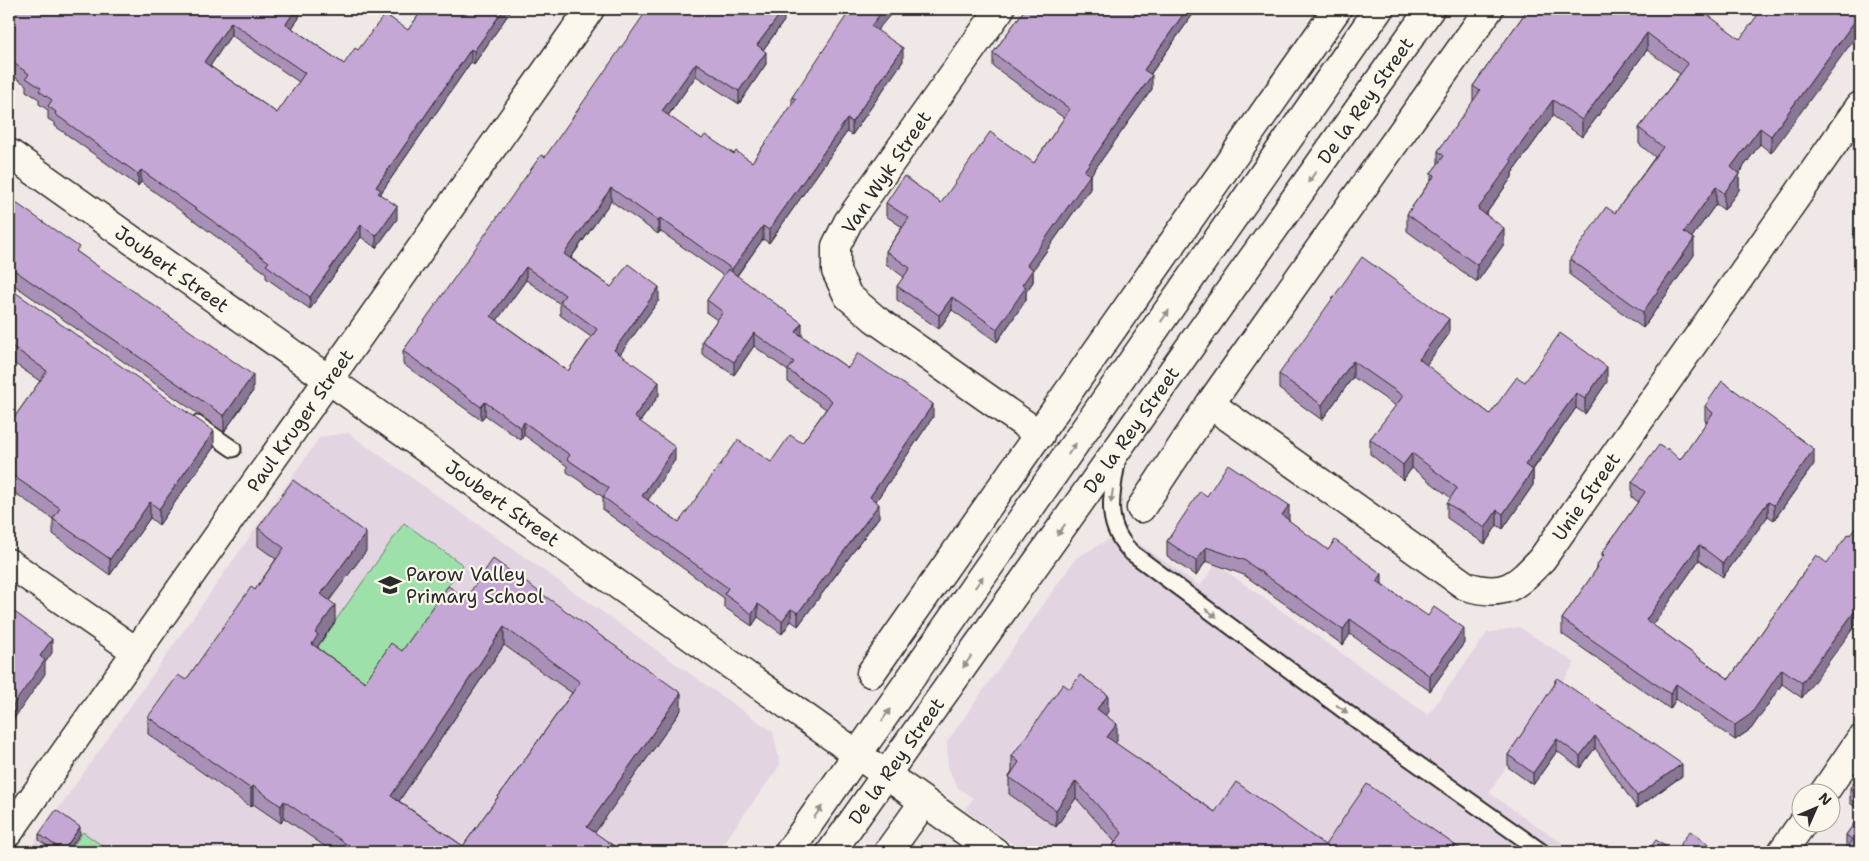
<svg xmlns="http://www.w3.org/2000/svg" width="1869" height="861" viewBox="0 0 1869 861" font-family="'Shantell Sans',sans-serif">
<style>
.built{fill:#e3d4e1}
.green{fill:#9ee0aa;stroke:#64866a}
.lines{fill:none;stroke-linecap:round;stroke-linejoin:round}
.service-casing{stroke:#2b2b2b;stroke-width:19}
.minor-casing{stroke:#2b2b2b;stroke-width:31}
.secondary-casing{stroke:#2b2b2b;stroke-width:31}
.service{stroke:#fbf7ec;stroke-width:15}
.minor{stroke:#fbf7ec;stroke-width:28}
.secondary{stroke:#fbf7ec;stroke-width:28}
.wall{fill:#a990b6;stroke:#2b2b2b;fill-rule:evenodd}
.shaded-wall{fill:#897594;stroke:#2b2b2b}
.building{fill:#c4a7d4;stroke:#2b2b2b;fill-rule:evenodd}
.oneway{fill:#93918c}
.labels{text-anchor:middle;stroke-width:4.5;stroke-linejoin:round;paint-order:stroke}
.street-label{font-size:19px;fill:#2b2b2b;stroke:#fbf7ec}
.poi-label{font-size:19px;fill:#2b2b2b;stroke:#fbf7ec;text-anchor:start}
</style>
<rect width="100%" height="100%" fill="#f0e7e7"/>
<filter id="ink" filterUnits="userSpaceOnUse"><feTurbulence type="fractalNoise" baseFrequency=".02" numOctaves="2"/><feDisplacementMap in="SourceGraphic" scale="10" xChannelSelector="R" yChannelSelector="G"/><feConvolveMatrix kernelMatrix="1 2 1 2 8 2 1 2 1" color-interpolation-filters="sRGB"/></filter>
<g filter="url(#ink)">
<path class="built" d="M348,433L773,732L780,765L717,852H28L320,437Z
M1122,532L1200,586L1216,564L1428,715L1487,633L1519,627L1575,663L1489,793L1575,852H1024L965,810L973,798L958,788L952,777L948,765L947,742L1076,558Z"/>
<path class="green" d="M404,523L463,565L374,691L315,650Z
M83,832L111,852H69Z"/>
<g class="lines">
<defs>
<path id="service" d="M197,424L233,449
M1118,457C1112,493 1102,524 1132,553L1381,738L1542,852"/>
<g id="minor">
<path d="M1000,9L848,222L836,246V271L848,296L875,319L1040,435"/>
<path id="s1" d="M9,153L995,852"/>
<path id="s2" d="M1210,404L1466,586C1505,598 1516,586 1542,559L1860,106"/>
<path d="M1141,508L1210,404L1489,9"/>
<path d="M9,563L137,652"/>
<path d="M871,673L1337,9"/>
<path d="M1823,794L1860,740"/>
<path id="s3" d="M9,832L590,9"/>
<path d="M888,852L924,802"/>
<path d="M1782,852L1802,824"/>
</g>
<g id="secondary">
<path d="M789,852L1379,9"/>
<path id="s4" d="M831,852L1430,9"/>
</g>
</defs>
<use href="#service" class="service-casing"/>
<use href="#minor" class="minor-casing"/>
<use href="#secondary" class="secondary-casing"/>
<use href="#service" class="service"/>
<use href="#minor" class="minor"/>
<use href="#secondary" class="secondary"/>
</g>
<path class="wall" d="M9,9H299V18L292,28L344,64L358,50L408,30L423,9H512L474,64L471,62L381,193V194L397,219L376,248L361,237L310,309L266,278V273L210,232L141,182L138,186L55,126V123L48,119V110L39,104V99L26,91V85L9,73ZM231,35L299,82L277,113L210,66Z
M1025,9H1203L1200,13L1196,10L1150,75L1152,89L1090,176V189L1033,270V282L1026,292V300L997,342L952,310L939,329L897,300V286L904,277L886,264V251L902,227L886,216V203H941L1034,163L1064,118L993,66V53Z
M1528,9L1740,39L1860,9L1771,153L1760,144L1739,173V190L1724,210L1716,204L1692,237L1694,255L1643,328L1570,275V259L1615,213L1655,157L1639,144V128L1680,74L1647,50L1582,137L1553,116L1512,173V177L1486,214L1504,244L1477,282L1407,231V214L1431,180V173L1438,164V151L1473,102V86Z
M666,10L784,21L763,50L766,64L739,104L696,76L668,116L702,139L752,162L792,105V97L877,30L903,61L852,135L847,132L769,243L763,239L737,276L802,336L848,368L933,417L876,501L879,517L798,626L791,621L782,634L758,617L752,626L724,607V598L603,510V497L567,472V466L524,435L521,440L485,415L481,420L403,364V351L545,157ZM611,201L658,234L660,231L724,276L707,300V313L717,320L702,341V354L734,375L754,346L788,371V382L826,409L802,443L771,462L679,522L647,500L675,460L640,422L659,395L620,354L659,300L611,287L571,258ZM526,280L560,304V315L591,337L568,371L497,320Z
M9,198L253,391L224,432L14,285L9,284Z
M9,288L214,447L159,525L150,518L110,575L53,534V519L9,489V420L11,422L40,381L9,360Z
M1449,334L1426,365L1490,414L1525,382H1607L1585,414L1576,408L1533,470V485L1503,529L1497,525L1485,544L1447,518V503L1451,498L1412,468L1403,480L1370,454V439L1396,406L1353,377L1322,420L1279,389V374Z
M1705,406L1814,464L1774,520L1768,516L1723,577L1699,560L1653,625L1729,679L1816,555L1802,698L1782,684L1751,729L1735,740L1676,699L1670,709L1562,634V619L1596,570V566L1602,558V553L1638,502L1632,497V482L1680,460L1707,422L1705,421Z
M1860,471V493L1857,490V475Z
M1207,496L1288,520L1328,550L1382,584L1464,643L1430,691L1350,634L1343,645L1244,575L1206,561L1196,576L1167,556V541Z
M258,528L366,551L329,600L335,622L318,646V648L365,682L466,598L681,710L595,832L614,852H333L284,818L281,823L253,804L251,807L148,734V717L186,680L255,590L276,559L258,546ZM504,645L572,693L463,846L399,801Z
M1555,680L1682,776L1637,808L1595,748L1580,768L1557,751L1533,785L1508,767V755L1555,685Z
M1070,689L1108,712L1105,715L1117,741L1115,743L1215,812L1325,845L1465,852H1109V851L1115,842L1076,798L1056,827L1009,794V777L1012,772V756Z
M1860,774V811L1850,803V788Z
M1860,815V852L1846,849V835Z
M39,834H80L67,852H56L39,840Z"/>
<path class="shaded-wall" d="M296,9H299V18L286,37V24Z
M504,9H512L474,64V51Z
M784,9V21L757,58V45Z
M884,9H895L871,38V26Z
M1187,9H1196V10L1144,83V70Z
M1860,14V31L1771,153V136Z
M231,22V35L204,75V62Z
M1647,33V50L1582,137V120Z
M903,48V61L852,135V122Z
M471,49V62L381,193V202L376,187Z
M766,52V64L739,104V91Z
M696,63V76L662,124V111Z
M1152,75V89L1090,176V189L1033,270V282L1026,292V300L997,342V329L1022,285L1027,265L1084,171Z
M1553,100V116L1512,173V177L1478,225V209L1510,159Z
M847,119V132L769,243V230Z
M1760,128V144L1731,184V167Z
M141,170V182L138,186V174Z
M1739,174V190L1724,210V193Z
M1716,187V204L1684,248V232Z
M611,188V201L564,267V254Z
M397,206V219L376,248V236Z
M660,218V231L658,234V221Z
M361,225V237L310,309V297Z
M763,226V239L732,282V269Z
M1504,228V244L1477,282V265Z
M1694,239V255L1643,328V312Z
M526,267V280L491,329V316Z
M659,287V300L614,363V350Z
M952,297V310L939,329V315Z
M1449,319V334L1419,375V359Z
M802,323V336L796,332Z
M754,333V346L734,375V362Z
M1353,361V377L1322,420V405Z
M1607,367V382L1585,414V399Z
M253,375V391L224,432V416Z
M659,382V395L634,430V417Z
M1576,393V408L1525,480V465Z
M485,402V415L481,420V407Z
M933,404V417L870,510V497Z
M524,422V435L521,440V428Z
M214,431V447L159,525V509Z
M675,447V460L642,509V496Z
M1814,449V464L1774,520V505Z
M1412,453V468L1403,480V465Z
M1533,470V485L1503,529V514Z
M150,502V518L110,575V559Z
M1768,502V516L1723,577V563Z
M879,504V517L798,626V613Z
M1289,505V520L1282,530V515Z
M1497,510V525L1485,544V528Z
M366,533V551L321,612V594Z
M1699,545V560L1646,635V620Z
M1206,547V561L1196,576V561Z
M1382,574V589L1377,581Z
M11,592V606L9,609V594Z
M758,604V617L752,626V614Z
M1860,604V619L1802,698V683Z
M335,605V622L318,646V652L312,644L315,633Z
M791,609V621L782,634V621Z
M1350,619V634L1343,645V630Z
M504,627V645L391,813V796Z
M1464,628V643L1430,691V676Z
M52,639V653L45,663V674L9,726V711L40,656Z
M1782,669V684L1751,729L1735,740V725Z
M1676,684V699L1670,709V694Z
M681,693V710L587,844V827Z
M1108,695V712L1097,726V709Z
M1117,724V741L1107,754V737Z
M1595,736V748L1580,768V756Z
M1557,739V751L1533,785V773Z
M1682,764V776L1637,808V796Z
M1076,781V798L1056,827V810Z
M253,786V804L251,807V789Z
M284,801V818L281,823V806Z
M80,827V834L67,852H63Z
M1710,845V852H1705Z
M614,846V852H610Z"/>
<path class="building" d="M9,9H296L286,24L344,64L355,48L358,50L385,14L408,30L423,9H504L474,51L471,49L376,187L381,190L378,193L397,206L376,236L361,225L310,297L266,265L269,262L210,219L141,170L138,174L55,114L56,112L48,106L52,100L39,91L41,88L26,78L29,74L9,60ZM231,22L305,73L277,113L204,62Z
M649,9H665L666,10V9H784L757,45L766,52L739,91L696,63L662,111L702,139L705,135L734,154L736,151L752,162L796,99L792,97L851,9H884L871,26L903,48L852,122L847,119L769,230L763,226L732,269L660,218L658,221L611,188L564,254L611,287L628,264L659,287L614,350L659,382L634,417L675,447L642,496L679,522L738,440L771,462L790,435L802,443L832,401L788,370L794,362L754,333L734,362L702,341L723,312L707,300L728,269L802,323L796,332L848,368L858,353L933,404L870,497L879,504L798,613L791,609L782,621L758,604L752,614L724,594L728,588L603,497L609,488L567,459L570,455L524,422L521,428L485,402L481,407L403,351L541,155L545,157L643,16ZM526,267L565,295L560,302L597,329L568,371L491,316Z
M1025,9H1187L1144,70L1152,75L1084,171L1090,175L1027,265L1033,269L1022,285L1026,287L997,329L952,297L939,315L897,286L910,268L886,251L909,218L886,203L904,176L941,203L990,132L1034,163L1070,109L993,53Z
M1528,9H1700L1740,39L1762,9H1860V14L1771,136L1760,128L1731,167L1739,174L1724,193L1716,187L1684,232L1694,239L1643,312L1570,259L1606,207L1615,213L1663,147L1639,128L1688,64L1647,33L1582,120L1553,100L1510,159L1512,161L1478,209L1504,228L1477,265L1407,214L1435,175L1431,173L1444,156L1438,151L1480,91L1473,86Z
M9,198L79,247L76,251L253,375L224,416L14,270L9,268Z
M1362,257L1449,319L1419,359L1490,414L1517,377L1525,382L1560,333L1607,367L1585,399L1576,393L1525,465L1533,470L1503,514L1497,510L1485,528L1447,503L1457,488L1412,453L1403,465L1370,439L1403,396L1353,361L1322,405L1279,374Z
M9,288L214,431L159,509L150,502L110,559L53,519L60,508L9,473V420L11,422L47,371L9,344Z
M1722,381L1814,449L1774,505L1768,502L1723,563L1699,545L1646,620L1729,679L1816,555L1827,563L1848,534L1850,535L1860,522V604L1802,683L1782,669L1751,714L1735,725L1676,684L1670,694L1562,619L1598,567L1596,566L1604,555L1602,553L1645,492L1632,482L1659,445L1666,450L1667,448L1680,460L1713,413L1705,406Z
M1228,464L1289,505L1282,515L1328,550L1335,540L1382,574L1377,581L1428,616L1434,607L1464,628L1430,676L1350,619L1343,630L1244,560L1206,547L1196,561L1167,541L1200,491L1207,496Z
M1860,471V478L1857,475Z
M293,480L366,533L321,594L335,605L315,633L318,635L312,644L365,682L391,643L402,651L448,586L466,598L493,559L681,693L587,827L614,846L610,852H344L349,846L284,801L281,806L253,786L251,789L148,717L178,675L186,680L251,587L255,590L284,548L258,528ZM504,627L580,682L463,846L391,796Z
M9,608L52,639L40,656L45,660L9,711Z
M1080,675L1108,695L1097,709L1117,724L1107,737L1215,812L1236,782L1325,845L1367,784L1465,852H1111L1109,851L1122,833L1076,781L1056,810L1009,777L1019,762L1012,756L1027,735L1063,684L1070,689Z
M1557,678L1682,764L1637,796L1595,736L1580,756L1557,739L1533,773L1508,755L1556,682L1555,680Z
M1860,774V795L1850,788Z
M56,810L80,827L63,851L39,834Z
M1860,815V852H1844L1853,840L1846,835Z
M1690,831L1710,845L1705,852H1675Z
M1656,840L1674,852H1647Z"/>
<defs><path id="oneway-solid" d="M-6-.8H1V-3.2L6.5 0L1 3.2V.8H-6Z" transform="scale(1.25)"/></defs>
<g class="oneway">
<use href="#oneway-solid" transform="translate(1312 177) rotate(125)"/>
<use href="#oneway-solid" transform="translate(1165 316) rotate(-55)"/>
<use href="#oneway-solid" transform="translate(1072 449) rotate(-55)"/>
<use href="#oneway-solid" transform="translate(1112 496) rotate(97)"/>
<use href="#oneway-solid" transform="translate(1061 530) rotate(125)"/>
<use href="#oneway-solid" transform="translate(979 582) rotate(-55)"/>
<use href="#oneway-solid" transform="translate(1211 613) rotate(36)"/>
<use href="#oneway-solid" transform="translate(967 662) rotate(125)"/>
<use href="#oneway-solid" transform="translate(1342 709) rotate(36)"/>
<use href="#oneway-solid" transform="translate(886 715) rotate(-55)"/>
<use href="#oneway-solid" transform="translate(818 812) rotate(-55)"/>
</g>
</g>
<defs>
<symbol id="school-bare" viewBox="-9 -9 18 18"><path d="M0-5L7-2L0 1L-7-2ZM-4 1L0 2.5L4 1V4Q0 6-4 4Z" fill="#2b2b2b" stroke="#fbf7ec" stroke-width="2.5" paint-order="stroke"/></symbol>
</defs>
<g fill-rule="evenodd">
<use href="#school-bare" x="374" y="569" width="32" height="32"/>
</g>
<g class="labels">
<g class="street-label">
<text dy="7" stroke="none"><textPath href="#s4" startOffset="922">De la Rey Street</textPath></text>
<text transform="translate(886 172) rotate(-56)" y="7">Van Wyk Street</text>
<text dy="7" stroke="none"><textPath href="#s1" startOffset="200">Joubert Street</textPath></text>
<text dy="7" stroke="none"><textPath href="#s3" startOffset="504">Paul Kruger Street</textPath></text>
<text dy="7" stroke="none"><textPath href="#s4" startOffset="518">De la Rey Street</textPath></text>
<text dy="7" stroke="none"><textPath href="#s2" startOffset="478">Unie Street</textPath></text>
<text dy="7" stroke="none"><textPath href="#s1" startOffset="605">Joubert Street</textPath></text>
<text dy="7" stroke="none"><textPath href="#s4" startOffset="112">De la Rey Street</textPath></text>
</g>
<g class="poi-label">
<text x="406" y="581">Parow Valley<tspan x="406" dy="22">Primary School</tspan></text>
</g>
</g>
<rect width="1869" height="861" fill="none" stroke="#fbf7ec" stroke-width="30"/>
<rect x="15" y="15" width="1839" height="831" fill="none" stroke="#2b2b2b" stroke-width="2" filter="url(#ink)"/>
<g transform="translate(1816 808) rotate(45)"><circle r="24" fill="#fbf7ec" stroke="#a8a59f"/>
<path d="M0-4L9 19L0 12L-9 19Z" fill="#2b2b2b"/>
<text y="-8" font-size="14" font-weight="bold" text-anchor="middle" fill="#2b2b2b">N</text>
</g>
</svg>
